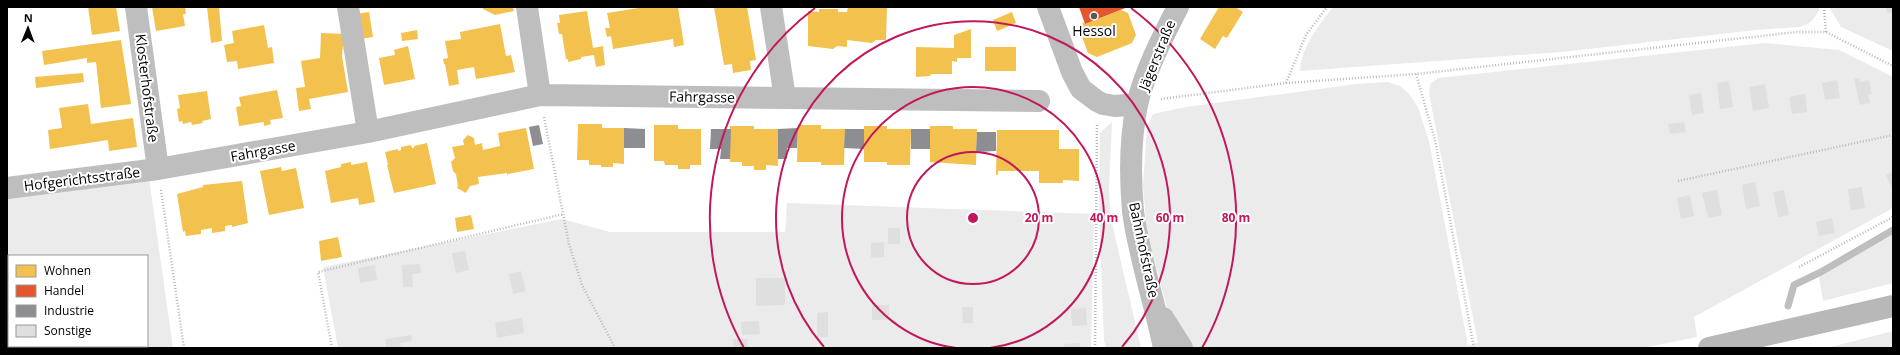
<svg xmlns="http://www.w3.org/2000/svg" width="1900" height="355" viewBox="0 0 1900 355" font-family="'Open Sans',sans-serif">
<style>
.green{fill:#ebebeb;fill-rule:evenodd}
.homes{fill:#f2c14e}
.shops{fill:#e4572e}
.industry{fill:#8d8d92}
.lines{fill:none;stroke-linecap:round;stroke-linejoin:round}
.stream{stroke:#bebebe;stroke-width:7}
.building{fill:#dfdfdf}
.path{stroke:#b9b9b9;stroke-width:2.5;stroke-dasharray:1 2;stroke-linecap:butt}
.street{stroke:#bebebe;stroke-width:22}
.secondary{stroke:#b8b8b8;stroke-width:22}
.ring{fill:none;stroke:#c2185b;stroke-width:2}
.poi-dot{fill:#595959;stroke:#fff;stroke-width:1.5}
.labels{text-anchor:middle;stroke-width:4;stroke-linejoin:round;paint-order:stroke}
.poi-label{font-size:14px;fill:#000;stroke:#fff}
.street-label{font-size:14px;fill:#000;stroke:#fff}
.centre{fill:#c2185b;stroke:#fff;stroke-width:2}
.ring-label{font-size:12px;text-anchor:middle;font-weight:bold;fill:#c2185b;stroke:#fff;stroke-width:4;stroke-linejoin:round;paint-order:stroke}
</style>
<rect width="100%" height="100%" fill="#fff"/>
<path class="green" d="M1333,7H1818L1819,10C1814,19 1811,24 1800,27L1756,30L1562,52L1300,71C1301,48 1319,25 1333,7Z
M1829,7H1893V51L1841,27Z
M1765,43L1839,50L1893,77V208L1694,317L1697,337L1642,348H1192L1169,316L1147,233L1143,186L1147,127L1153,114L1186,107L1356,84L1388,82L1400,86L1409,94L1418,107L1429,141L1468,345L1478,343L1431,104L1429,93L1430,84L1438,78Z
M1112,122L1109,189L1111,219L1141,348H1106L1104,340L1099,216L1100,133Z
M149,178L173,348H7V195ZM9,256H147V346H9Z
M787,203L1094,214L1091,348H338L323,267L562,219L610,232H785Z
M1893,233V283L1823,301L1819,277Z
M1893,331V348H1827Z"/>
<path class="homes" d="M88,7H116L120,31L92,35Z
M152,7H185L186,14H183L185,26L156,31Z
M207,7H219L222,41L211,43Z
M482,7H513L514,11L495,15L483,9Z
M645,7H678L684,45L674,47L673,39L613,49L611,36L607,37L605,28H610L607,13Z
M714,7H747L756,60L750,61L751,70L733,73L732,64L724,65Z
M848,7H887L886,40H876L872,43L847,40V47L837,46L833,49L808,46V11L819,12V9H838V12H847Z
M1219,7H1235L1243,12L1227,38L1223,36L1215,49L1200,39Z
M1121,10L1128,13L1136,35L1132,43L1097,57L1088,53L1080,31L1083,22L1085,24Z
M587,11L593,48L603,46L605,65L596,67L594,55L581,57V59L568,62V59H566L562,34H559L557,23H560L559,15Z
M369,12L373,37L360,39L356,14Z
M1012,12L1016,23L997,31L993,20Z
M500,24L506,56L511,55L515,72L476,79L474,67L457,70L459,84L449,86L445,64H444L443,59L448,58L445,41L461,39L460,32Z
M264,25L268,48L272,47L274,63L238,69L237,61L227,62L224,45L234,43L232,31Z
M971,29V58H957V62L952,61V74H931L930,76L916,77V47L954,48V35Z
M417,30L418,39L402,41L401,33Z
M321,33L344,34L342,56L348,92L309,99L311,109L299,111L296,88L305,87L301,61L320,58Z
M121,40L131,104L101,108L96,62L87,63V58L44,65L42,51Z
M408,46L415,79L384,85L379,58L395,55L394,50Z
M985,47H1016V71H985Z
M83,73L84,82L36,88L35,77Z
M277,90L283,118L270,120L271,124L264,126V122L239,126L236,107L241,106L239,97Z
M207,91L211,119L202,121L203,123L192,125L191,122L183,124L182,121L179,122L177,109L180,108L178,95Z
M88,104L91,124L133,118L137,147L109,151L108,140L50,149L48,130L62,128L59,108Z
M578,124H602V128H624V164L613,163V167H601V165H589V160H577Z
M654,125H678V129H701V165H690V169H678V165H665L664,161H654Z
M798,125H821V129H845L844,165H821V162H797Z
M730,126H754V129H778V166L766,165V170H754V166H742V162H730Z
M864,126H887V129H911L910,165H887V162H864Z
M930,126H953V129H977L976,165L930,162Z
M526,128L534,169L508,174V177L507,173L478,177L479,184L470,186L466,193L457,188L458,186L456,174L453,171L451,162L455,158L452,147L464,145L463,140L468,135L474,138L475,145L482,143L483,150L500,146L498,133Z
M997,130H1059V149H1079V181L1063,180V183H1039V171H998V175H996Z
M427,143L436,184L394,193L387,165H388L385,152L398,149V151L401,150V147L411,145L412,148H414V146Z
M351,162V165L367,162L375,202L359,205L358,198L331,203L325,171L341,167V164Z
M281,167L282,171L296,168L304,208L269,215L260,171Z
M242,181L248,223L232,227V225L225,226V231L212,233V228L201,230V234L186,236L185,231L183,232L177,194L203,187V185Z
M471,215L474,229L457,232L455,218Z
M338,237L342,257L321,261L319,241Z"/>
<path class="shops" d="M1079,7H1128L1085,24Z"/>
<path class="industry" d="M539,125L543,144L533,146L529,127Z
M624,128L645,129V148H624Z
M798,128L797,148H787V159H778V129Z
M711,129H731L730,159H720L721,149H710Z
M845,129H864V149L844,148Z
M911,129H930V149H911Z
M977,132H996V151L976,152Z"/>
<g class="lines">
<path class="stream" d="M1788,306L1794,285L1821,272L1893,230"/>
</g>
<path class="building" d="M1886,7H1893V12L1887,13Z
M1859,78L1860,82L1869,80L1872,94L1868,95L1870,103L1860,105L1854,79Z
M1837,80L1840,98L1825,100L1822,83Z
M1729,81L1733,107L1720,109L1717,83Z
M1765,84L1769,108L1753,111L1749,87Z
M1701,93L1704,113L1692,115L1689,95Z
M1805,94L1807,112L1792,114L1789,97Z
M1684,122L1686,132L1670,134L1668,124Z
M1893,172V190L1886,175Z
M1755,182L1760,206L1746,209L1742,185Z
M1862,187L1865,208L1851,210L1848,189Z
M1717,190L1722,215L1708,218L1702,193Z
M1784,190L1789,215L1778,217L1773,192Z
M1690,195L1694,216L1681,219L1677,198Z
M1832,218L1835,233L1819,236L1816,222Z
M888,228H900V244H888Z
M884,242V257L871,258V243Z
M465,251L469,270L456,273L452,253Z
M420,264L421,273L412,274L413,287H403L402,265Z
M375,265L377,280L360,283L358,268Z
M521,271L526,291L513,294L509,274Z
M756,278H785V305L756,306Z
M872,305H889V320H872Z
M962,307H973V323H963Z
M1086,308L1087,325L1072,326L1071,309Z
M828,312V337H817V313Z
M522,318L524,333L497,338L495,323Z
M759,321L760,334L742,335L741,322Z
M411,335L412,341L400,343L401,348H386L385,339Z
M733,339H747L748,348H734Z
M1080,343V348H1064V344Z"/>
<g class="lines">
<path class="path" d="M1824,7L1826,32
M1416,74L1435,140L1474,348
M1286,83L1306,35L1327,7
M1161,99L1286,83L1416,74L1797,32H1826L1893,66
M544,117L569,244L582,285L615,348
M1678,181L1893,135
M161,190L184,348
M1799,267L1893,217
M332,348L318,272L564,214
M1095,348L1097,125"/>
<path class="street" d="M136,7L158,169
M348,7L368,132
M527,7L540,95
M771,7L785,98
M1048,7L1072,72L1081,89L1097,101L1103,104L1115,106L1137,104
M7,188L158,169L368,132L540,95L1039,101
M1163,318L1182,348
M1164,348C1155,303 1139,257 1133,211C1130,177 1130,139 1137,105C1144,73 1163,36 1178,7"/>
<path class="secondary" d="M1709,348L1893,306"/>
</g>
<g class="ring">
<circle cx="973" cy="218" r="66"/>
<path d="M956 348A131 131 0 1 1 990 348"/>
<path d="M824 347A197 197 0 1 1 1122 347"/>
<path d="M744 348A263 263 0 0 1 815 8M1131 8A263 263 0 0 1 1202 348"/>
</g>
<circle class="poi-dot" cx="1094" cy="16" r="4"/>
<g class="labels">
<g class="poi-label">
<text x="1094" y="36">Hessol</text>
</g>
<g class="street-label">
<text transform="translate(1157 55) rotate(-68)" y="5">Jägerstraße</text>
<text transform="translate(147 88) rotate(83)" y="5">Klosterhofstraße</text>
<text transform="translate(702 97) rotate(1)" y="5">Fahrgasse</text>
<text transform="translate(263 151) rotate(-10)" y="5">Fahrgasse</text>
<text transform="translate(82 179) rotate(-7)" y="5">Hofgerichtsstraße</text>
<text transform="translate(1144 250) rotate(78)" y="5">Bahnhofstraße</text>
</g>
</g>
<circle cx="973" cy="218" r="6" class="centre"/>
<g class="ring-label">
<text x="1039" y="222">20 m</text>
<text x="1104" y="222">40 m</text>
<text x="1170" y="222">60 m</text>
<text x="1236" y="222">80 m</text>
</g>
<rect width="1900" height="355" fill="none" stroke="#000000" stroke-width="16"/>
<rect x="8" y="255" width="140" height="92" fill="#ffffff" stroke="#999999"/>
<rect x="16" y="265" width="20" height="12" fill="#f2c14e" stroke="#999999"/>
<text x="44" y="275" font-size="12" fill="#000000">Wohnen</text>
<rect x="16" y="285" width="20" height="12" fill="#e4572e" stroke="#999999"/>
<text x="44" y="295" font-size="12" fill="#000000">Handel</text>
<rect x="16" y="305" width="20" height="12" fill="#8d8d92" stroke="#999999"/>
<text x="44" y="315" font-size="12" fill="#000000">Industrie</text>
<rect x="16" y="325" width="20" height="12" fill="#dfdfdf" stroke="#999999"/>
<text x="44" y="335" font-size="12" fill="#000000">Sonstige</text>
<g transform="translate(28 28) rotate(1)" stroke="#ffffff" stroke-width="3" paint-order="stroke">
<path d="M0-3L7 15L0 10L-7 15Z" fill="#000000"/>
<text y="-6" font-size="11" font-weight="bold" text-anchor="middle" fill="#000000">N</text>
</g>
</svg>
